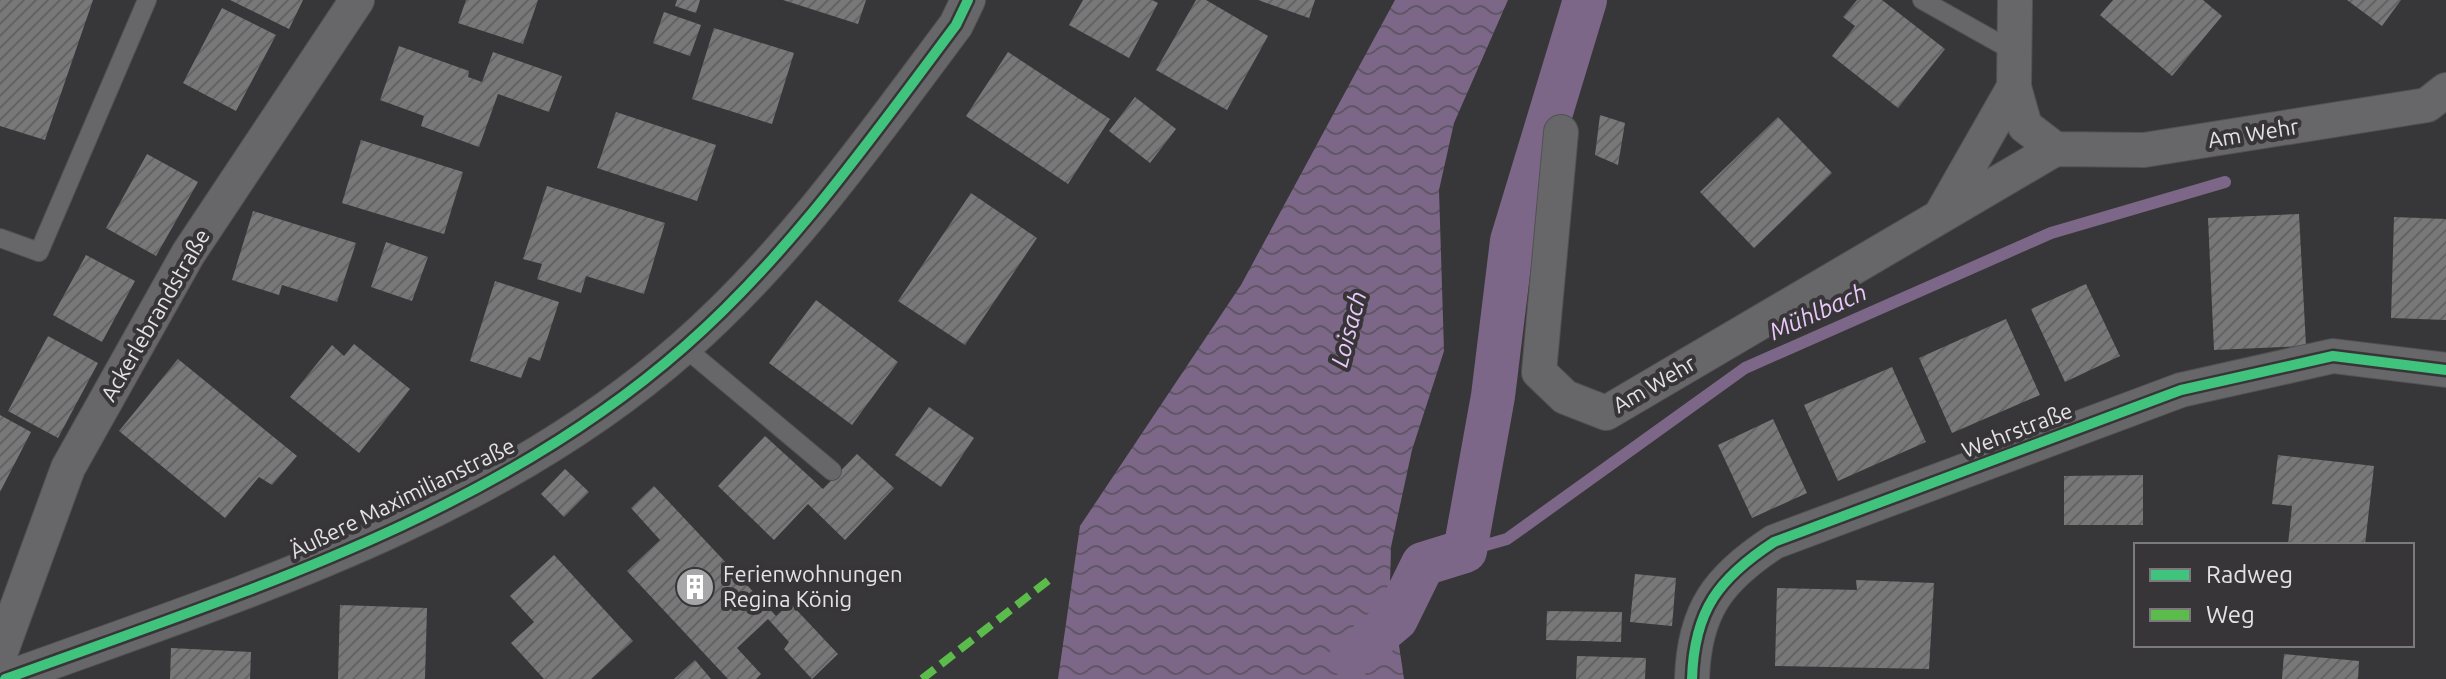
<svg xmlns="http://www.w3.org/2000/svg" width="2446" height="679" viewBox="0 0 2446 679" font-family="Ubuntu,sans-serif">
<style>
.water{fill:url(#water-waves)}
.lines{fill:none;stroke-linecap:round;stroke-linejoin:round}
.stream{stroke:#7d6788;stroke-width:12}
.canal{stroke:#7d6788;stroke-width:44}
.building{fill:url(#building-hatch)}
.service-casing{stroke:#535253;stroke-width:20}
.minor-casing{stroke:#535253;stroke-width:36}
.service{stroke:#676668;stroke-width:18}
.minor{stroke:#676668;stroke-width:34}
.quiet{stroke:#5cbc4b;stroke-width:8;stroke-dasharray:16 8;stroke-linecap:butt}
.cycleway-casing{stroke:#383539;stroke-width:15}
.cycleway{stroke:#40c37c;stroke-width:10}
.labels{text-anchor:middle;stroke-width:8;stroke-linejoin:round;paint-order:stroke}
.street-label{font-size:22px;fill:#e3e2e4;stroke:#383539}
.poi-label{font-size:22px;fill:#e3e2e4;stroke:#383539;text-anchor:start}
.water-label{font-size:24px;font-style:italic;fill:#e9c9f9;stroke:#383539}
</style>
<defs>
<pattern id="water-waves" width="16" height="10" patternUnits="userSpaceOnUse" patternTransform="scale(2)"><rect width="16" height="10" fill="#7d6788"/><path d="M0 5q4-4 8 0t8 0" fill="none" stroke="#605666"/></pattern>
<pattern id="building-hatch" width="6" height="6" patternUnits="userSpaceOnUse" patternTransform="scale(2)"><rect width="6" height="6" fill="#797879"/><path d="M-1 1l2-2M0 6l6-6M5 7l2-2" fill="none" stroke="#646364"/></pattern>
</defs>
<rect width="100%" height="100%" fill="#373638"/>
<path class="water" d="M1395,0H1508L1454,123L1439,190L1444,351L1412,450L1391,547L1390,585L1404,679H1058L1080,526L1241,285Z"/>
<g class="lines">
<path class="stream" d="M1465,551L1507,539L1745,368L2051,233L2225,182"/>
<path class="canal" d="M1351,657L1396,619L1423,564L1465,551L1493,396L1512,241L1585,0"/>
</g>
<path class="building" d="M0,0H93L45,140L0,126Z
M230,0H303L289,29Z
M466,0H538L523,44L458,23Z
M677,0H700L696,13L675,6Z
M783,0H866L858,24Z
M1083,0H1152L1158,3L1129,58L1069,25Z
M1196,0H1206L1268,36L1227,110L1156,70Z
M1258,0H1315L1309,18Z
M1857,0H1882L1945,49L1898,108L1832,56L1855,26L1843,17Z
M2113,0H2203L2222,16L2172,76L2100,15Z
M2347,0H2401L2382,26Z
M222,8L276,35L236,111L183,83Z
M664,12L701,25L690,56L653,43Z
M714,28L794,53L772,124L692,99Z
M399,46L469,71L468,77L482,82L493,52L562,76L549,112L498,94L479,147L421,126L424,116L380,100Z
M1008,52L1110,119L1068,184L966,116Z
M1135,97L1176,129L1150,163L1109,131Z
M616,112L716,145L697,201L597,168Z
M1600,115L1625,123L1618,165L1595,155Z
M1778,117L1832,173L1754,248L1700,192Z
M361,140L463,172L444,234L342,203Z
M147,154L198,182L156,256L106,228Z
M547,186L665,223L644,294L586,276L581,293L537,279L542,264L523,259Z
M971,193L1037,238L965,345L898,301Z
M253,211L356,243L337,302L282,285L279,295L232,280Z
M2299,214L2306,346L2214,350L2208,218Z
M2394,217L2446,219V320L2391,318Z
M386,242L428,257L412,301L371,287Z
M86,255L135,281L102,342L53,315Z
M495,281L559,302L540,361L529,357L521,378L470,361Z
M2086,284L2120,356L2065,382L2031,309Z
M816,300L898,362L852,425L769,363Z
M2006,319L2040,395L1952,433L1919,358Z
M48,336L98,363L58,438L8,411Z
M354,344L410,389L359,453L290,397L332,345L344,356Z
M178,359L297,456L272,485L259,477L225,518L119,431Z
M1892,367L1926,442L1838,481L1804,405Z
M929,407L974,438L941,487L895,455Z
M0,415L31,432L0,492Z
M1773,419L1807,493L1752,518L1718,445Z
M765,436L823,489L857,454L894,488L845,540L808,504L774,540L718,486Z
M2278,455L2374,466L2365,545H2288L2292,506L2272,504Z
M565,469L589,492L564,517L541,494Z
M2143,475V525H2064V476Z
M654,486L776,616L790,603L838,654L812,679L784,649L789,642L768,619L737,648L761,674L756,679H728L627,571L660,540L631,508Z
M554,555L633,641L591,679H544L511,643L534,622L510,596Z
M1635,574L1676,578L1672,626L1630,622Z
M1856,580L1934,583L1929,669L1775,666L1777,588L1857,590Z
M340,605L427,608L425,679H338Z
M1547,611L1622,612L1621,642L1546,640Z
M171,648L251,652L250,679H170Z
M2284,654L2359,661L2358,679H2282Z
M1577,656L1646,658L1645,679H1576Z
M695,660L711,679H674Z"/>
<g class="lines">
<defs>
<path id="service" d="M1922,0L2013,51
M0,238L39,252L147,0
M684,347L832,471"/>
<path id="minor" d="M2015,0L2014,87L2025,126L2055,149L2144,150L2427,105L2446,90
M1561,132L1539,372L1565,397L1606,413L2055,149
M1941,215L2014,87
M0,654L68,468L188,254L357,0
M5,679C241,593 492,516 684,347C790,254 872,137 956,25L968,0
M1692,679C1694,610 1719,578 1774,542L2181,390L2333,356L2446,370"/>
</defs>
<use href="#service" class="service-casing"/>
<use href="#minor" class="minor-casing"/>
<use href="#service" class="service"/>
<use href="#minor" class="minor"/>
<path class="quiet" d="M922,679L1049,580"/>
<defs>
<path id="cycleway" d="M5,679C241,593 492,516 684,347C790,254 872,137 956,25L968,0
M1692,679C1694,610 1719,578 1774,542L2181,390L2333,356L2446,370"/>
</defs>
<use href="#cycleway" class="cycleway-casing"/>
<use href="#cycleway" class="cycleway"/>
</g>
<defs>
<symbol id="building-disc" viewBox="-11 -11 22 22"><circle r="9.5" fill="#a7a6a8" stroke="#383539"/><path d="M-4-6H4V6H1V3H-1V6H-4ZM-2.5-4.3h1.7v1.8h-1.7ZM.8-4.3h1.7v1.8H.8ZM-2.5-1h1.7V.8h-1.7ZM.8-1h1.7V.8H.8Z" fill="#fff"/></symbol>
</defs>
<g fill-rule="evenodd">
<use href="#building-disc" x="673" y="565" width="44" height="44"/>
</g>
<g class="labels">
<g class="street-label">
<text transform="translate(2253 133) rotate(-9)" y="8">Am Wehr</text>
<text transform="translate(155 315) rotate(-60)" y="8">Ackerlebrandstraße</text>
<text transform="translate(1654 384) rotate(-30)" y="8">Am Wehr</text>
<text transform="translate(2017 430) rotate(-21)" y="8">Wehrstraße</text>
<text transform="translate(402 498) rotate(-26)" y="8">Äußere Maximilianstraße</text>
</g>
<g class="poi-label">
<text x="723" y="582">Ferienwohnungen<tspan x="723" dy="25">Regina König</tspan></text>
</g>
<g class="water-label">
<text transform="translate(1818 312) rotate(-24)" y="8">Mühlbach</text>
<text transform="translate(1349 329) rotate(-75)" y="8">Loisach</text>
</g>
</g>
<rect x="2134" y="543" width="280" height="104" fill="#383539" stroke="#7c7a7d" stroke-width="2"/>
<rect x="2150" y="569" width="40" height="12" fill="#40c37c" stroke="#7c7a7d" stroke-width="2"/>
<text x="2206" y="583" font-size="24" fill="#e3e2e4">Radweg</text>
<rect x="2150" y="609" width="40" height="12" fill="#5cbc4b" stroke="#7c7a7d" stroke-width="2"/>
<text x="2206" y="623" font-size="24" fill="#e3e2e4">Weg</text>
</svg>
